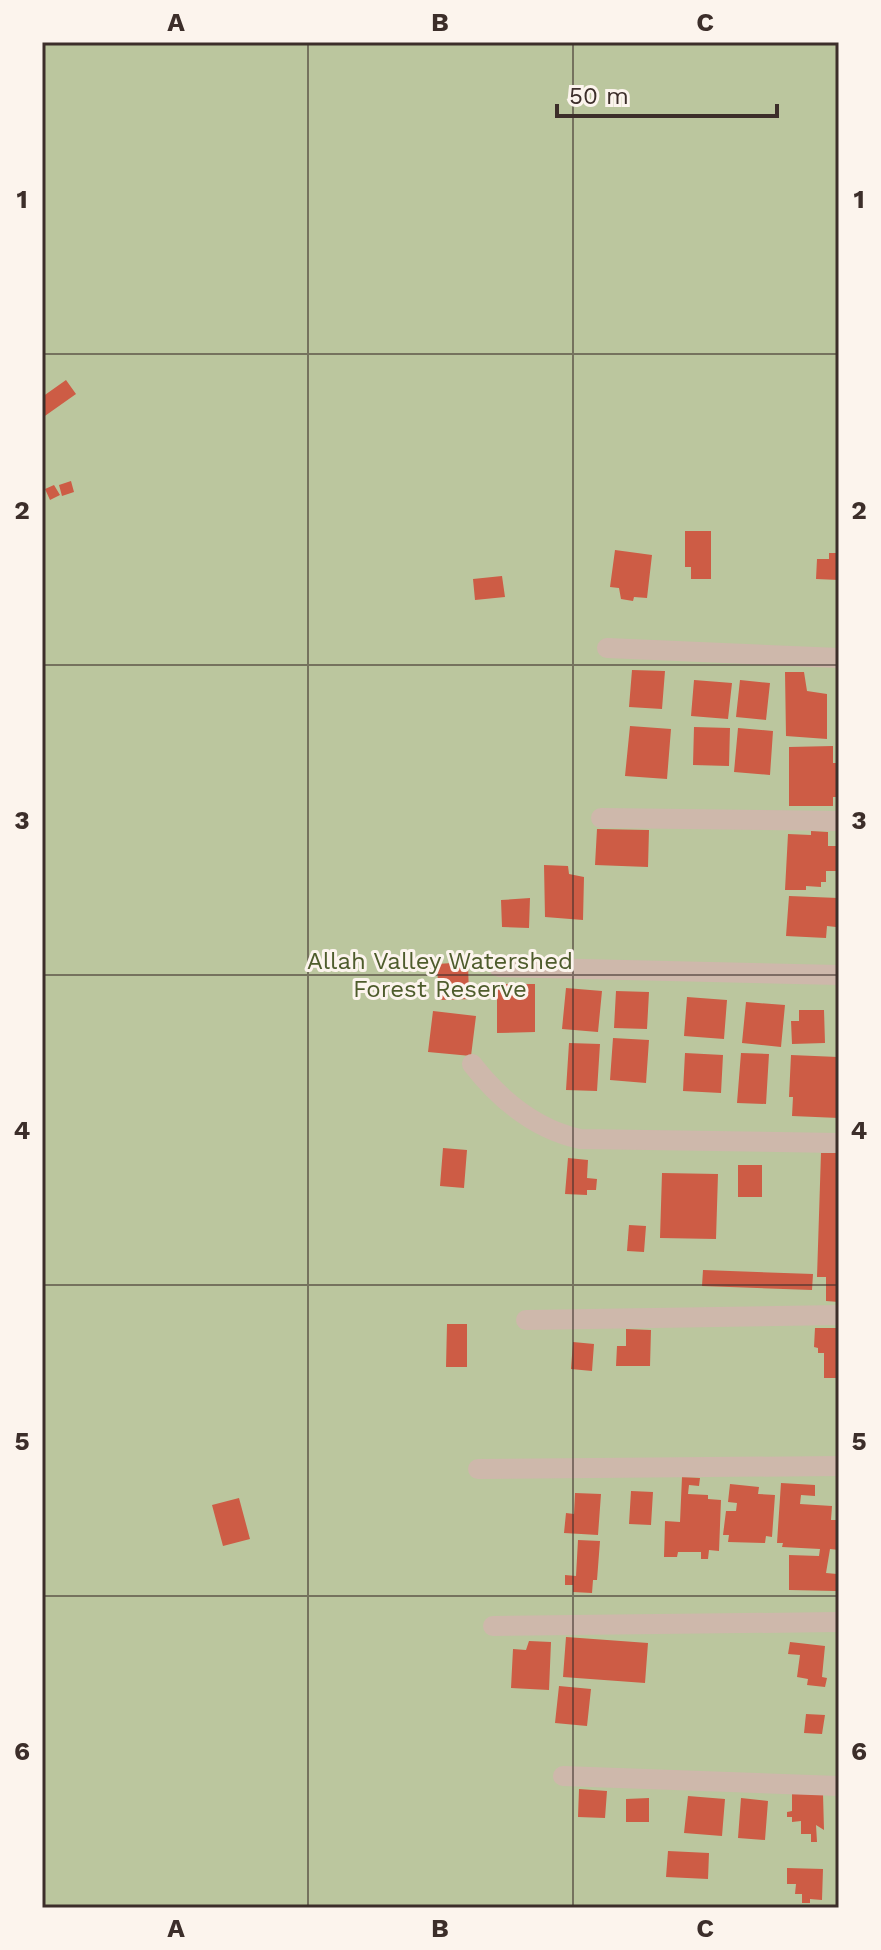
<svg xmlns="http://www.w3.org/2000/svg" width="881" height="1950" viewBox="0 0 881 1950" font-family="'Work Sans',sans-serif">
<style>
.green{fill:#bbc69e}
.building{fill:#cd5c45}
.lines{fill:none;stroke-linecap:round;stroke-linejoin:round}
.minor{stroke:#ceb8ab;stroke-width:20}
.grid{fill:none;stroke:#3c2e2a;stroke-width:2;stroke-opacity:0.55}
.labels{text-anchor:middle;stroke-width:6;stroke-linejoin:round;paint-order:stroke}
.park-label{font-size:24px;fill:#4e5c2c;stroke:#fcf4ed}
.neatline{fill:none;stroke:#3c2e2a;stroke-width:3}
.grid-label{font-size:26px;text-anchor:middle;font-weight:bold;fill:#3c2e2a}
</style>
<rect width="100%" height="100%" fill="#f5eae0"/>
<path class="green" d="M42,42H839V1908H42Z"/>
<path class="building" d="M66,380L76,394L42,418V397Z
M71,481L74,492L62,496L59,485Z
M54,485L60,495L50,500L45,489Z
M685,531H711V579H691V567H685Z
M615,550L652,555L647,598L634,597L633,601L621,599L619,588L610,587Z
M829,553H839V580L816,579L817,559H829Z
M502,576L505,597L475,600L473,579Z
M632,670L665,671L662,709L629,707Z
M785,672H804L807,691L827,694V739L786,736Z
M694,680L732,683L728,719L691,716Z
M740,680L770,683L766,720L736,717Z
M630,726L671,729L667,779L625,776Z
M694,727L730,728L729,766L693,765Z
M738,728L773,731L770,775L734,772Z
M833,746V763H839V797H833V806H789V747Z
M597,829L649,830L648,867L595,865Z
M811,831L828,832V846H839L837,871H826V882H821V887L806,886V890H785L788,834L811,835Z
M544,865L568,866L569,874L584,877L583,920L545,917Z
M789,896L838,898L836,927L827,926L826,938L786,936Z
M530,898L529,928L502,927L501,900Z
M468,962L469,999L439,1000L437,964Z
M497,984H535V1032L497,1033Z
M566,988L602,991L598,1032L562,1029Z
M616,991L649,992L647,1029L614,1028Z
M687,997L727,1000L724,1039L684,1036Z
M746,1002L785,1005L781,1047L742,1043Z
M799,1010H824L825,1043L792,1044L791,1021H799Z
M433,1011L476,1016L471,1056L428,1052Z
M613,1038L649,1040L646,1083L610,1080Z
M569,1043L600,1044L597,1091L566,1090Z
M685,1053L723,1055L721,1093L683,1091Z
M741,1053L769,1054L766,1104L737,1103Z
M791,1055L838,1057L839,1118L792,1116L793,1097H789Z
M443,1148L467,1150L464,1188L440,1186Z
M821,1153H839V1302L826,1301V1277H817Z
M568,1158L588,1160L587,1178L597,1179L596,1190H587V1195L565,1194Z
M738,1165H762V1197H738Z
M662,1173L718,1174L716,1239L660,1238Z
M629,1225L646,1226L644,1252L627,1251Z
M703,1270L813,1274L812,1290L702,1286Z
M447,1324H467V1367H446Z
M815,1328H839V1378H824V1353H818V1348L814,1347Z
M626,1329L651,1330L650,1366H616L617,1346H626Z
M573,1342L594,1344L592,1371L571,1369Z
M682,1477L700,1478L699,1486L689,1485L688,1494L708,1495V1499L721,1500L719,1551L709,1550L708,1559H701V1552H678L677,1557H664L665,1521L680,1522Z
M781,1483L815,1485V1496L801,1495L800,1504L832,1506L831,1520H839V1550L830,1549L826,1573L837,1574L836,1591L789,1590V1555L819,1556L820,1549L782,1547L783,1543H777Z
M730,1484L759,1487L758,1494L775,1495L772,1537L766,1536L765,1543L728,1542L729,1535H723L726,1511H736L737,1503L728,1502Z
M631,1491L653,1492L651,1525L629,1524Z
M575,1493L601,1494L598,1535L564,1533L566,1513L574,1514Z
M239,1498L250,1539L223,1546L212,1505Z
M578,1540L600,1541L597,1580H593L592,1593L573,1592V1585H565V1575L576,1576Z
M566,1637L648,1643L645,1683L563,1677Z
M529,1641L551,1642L549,1690L511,1688L513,1649L526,1650Z
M790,1642L825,1646L822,1677L827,1678L825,1687L807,1685L808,1679L797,1677L800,1655L788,1654Z
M559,1686L591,1689L587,1726L555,1723Z
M806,1714L825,1715L822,1734L804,1733Z
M579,1789L607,1791L605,1818L578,1817Z
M792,1794H823L824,1830L816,1825L817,1842H811V1834H801V1821L792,1822V1817H787V1812L792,1811Z
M688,1796L725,1799L722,1836L684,1833Z
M649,1798V1822H626V1799Z
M741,1798L768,1801L765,1840L738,1838Z
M668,1851L709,1853L708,1879L666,1877Z
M787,1868L823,1869L822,1900L810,1899V1903H802V1894H795L796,1884H787Z"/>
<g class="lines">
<path class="minor" d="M607,648L839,658
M601,818L839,821
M499,967L839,975
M472,1064C500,1100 534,1129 580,1139L839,1143
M526,1320L839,1315
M478,1469L839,1466
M493,1626L839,1622
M563,1776L839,1786"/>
</g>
<path class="grid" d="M308,42V1908M573,42V1908M42,354H839M42,665H839M42,975H839M42,1285H839M42,1596H839"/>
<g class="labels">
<g class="park-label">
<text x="440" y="969">Allah Valley Watershed<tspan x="440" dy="28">Forest Reserve</tspan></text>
</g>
</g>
<rect width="881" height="1950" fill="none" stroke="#fcf4ed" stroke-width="88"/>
<path d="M557 104v12h220v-12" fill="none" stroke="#3c2e2a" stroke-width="4"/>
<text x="569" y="104" font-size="24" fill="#3c2e2a" stroke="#fcf4ed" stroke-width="6" paint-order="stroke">50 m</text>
<rect x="44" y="44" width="793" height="1862" class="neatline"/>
<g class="grid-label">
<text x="176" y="31">A</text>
<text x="440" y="31">B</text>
<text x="705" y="31">C</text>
<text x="22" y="208">1</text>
<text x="859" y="208">1</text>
<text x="22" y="519">2</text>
<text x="859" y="519">2</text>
<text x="22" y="829">3</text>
<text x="859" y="829">3</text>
<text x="22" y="1139">4</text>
<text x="859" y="1139">4</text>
<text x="22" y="1450">5</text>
<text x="859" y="1450">5</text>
<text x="22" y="1760">6</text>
<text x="859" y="1760">6</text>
<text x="176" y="1937">A</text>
<text x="440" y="1937">B</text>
<text x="705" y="1937">C</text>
</g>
</svg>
